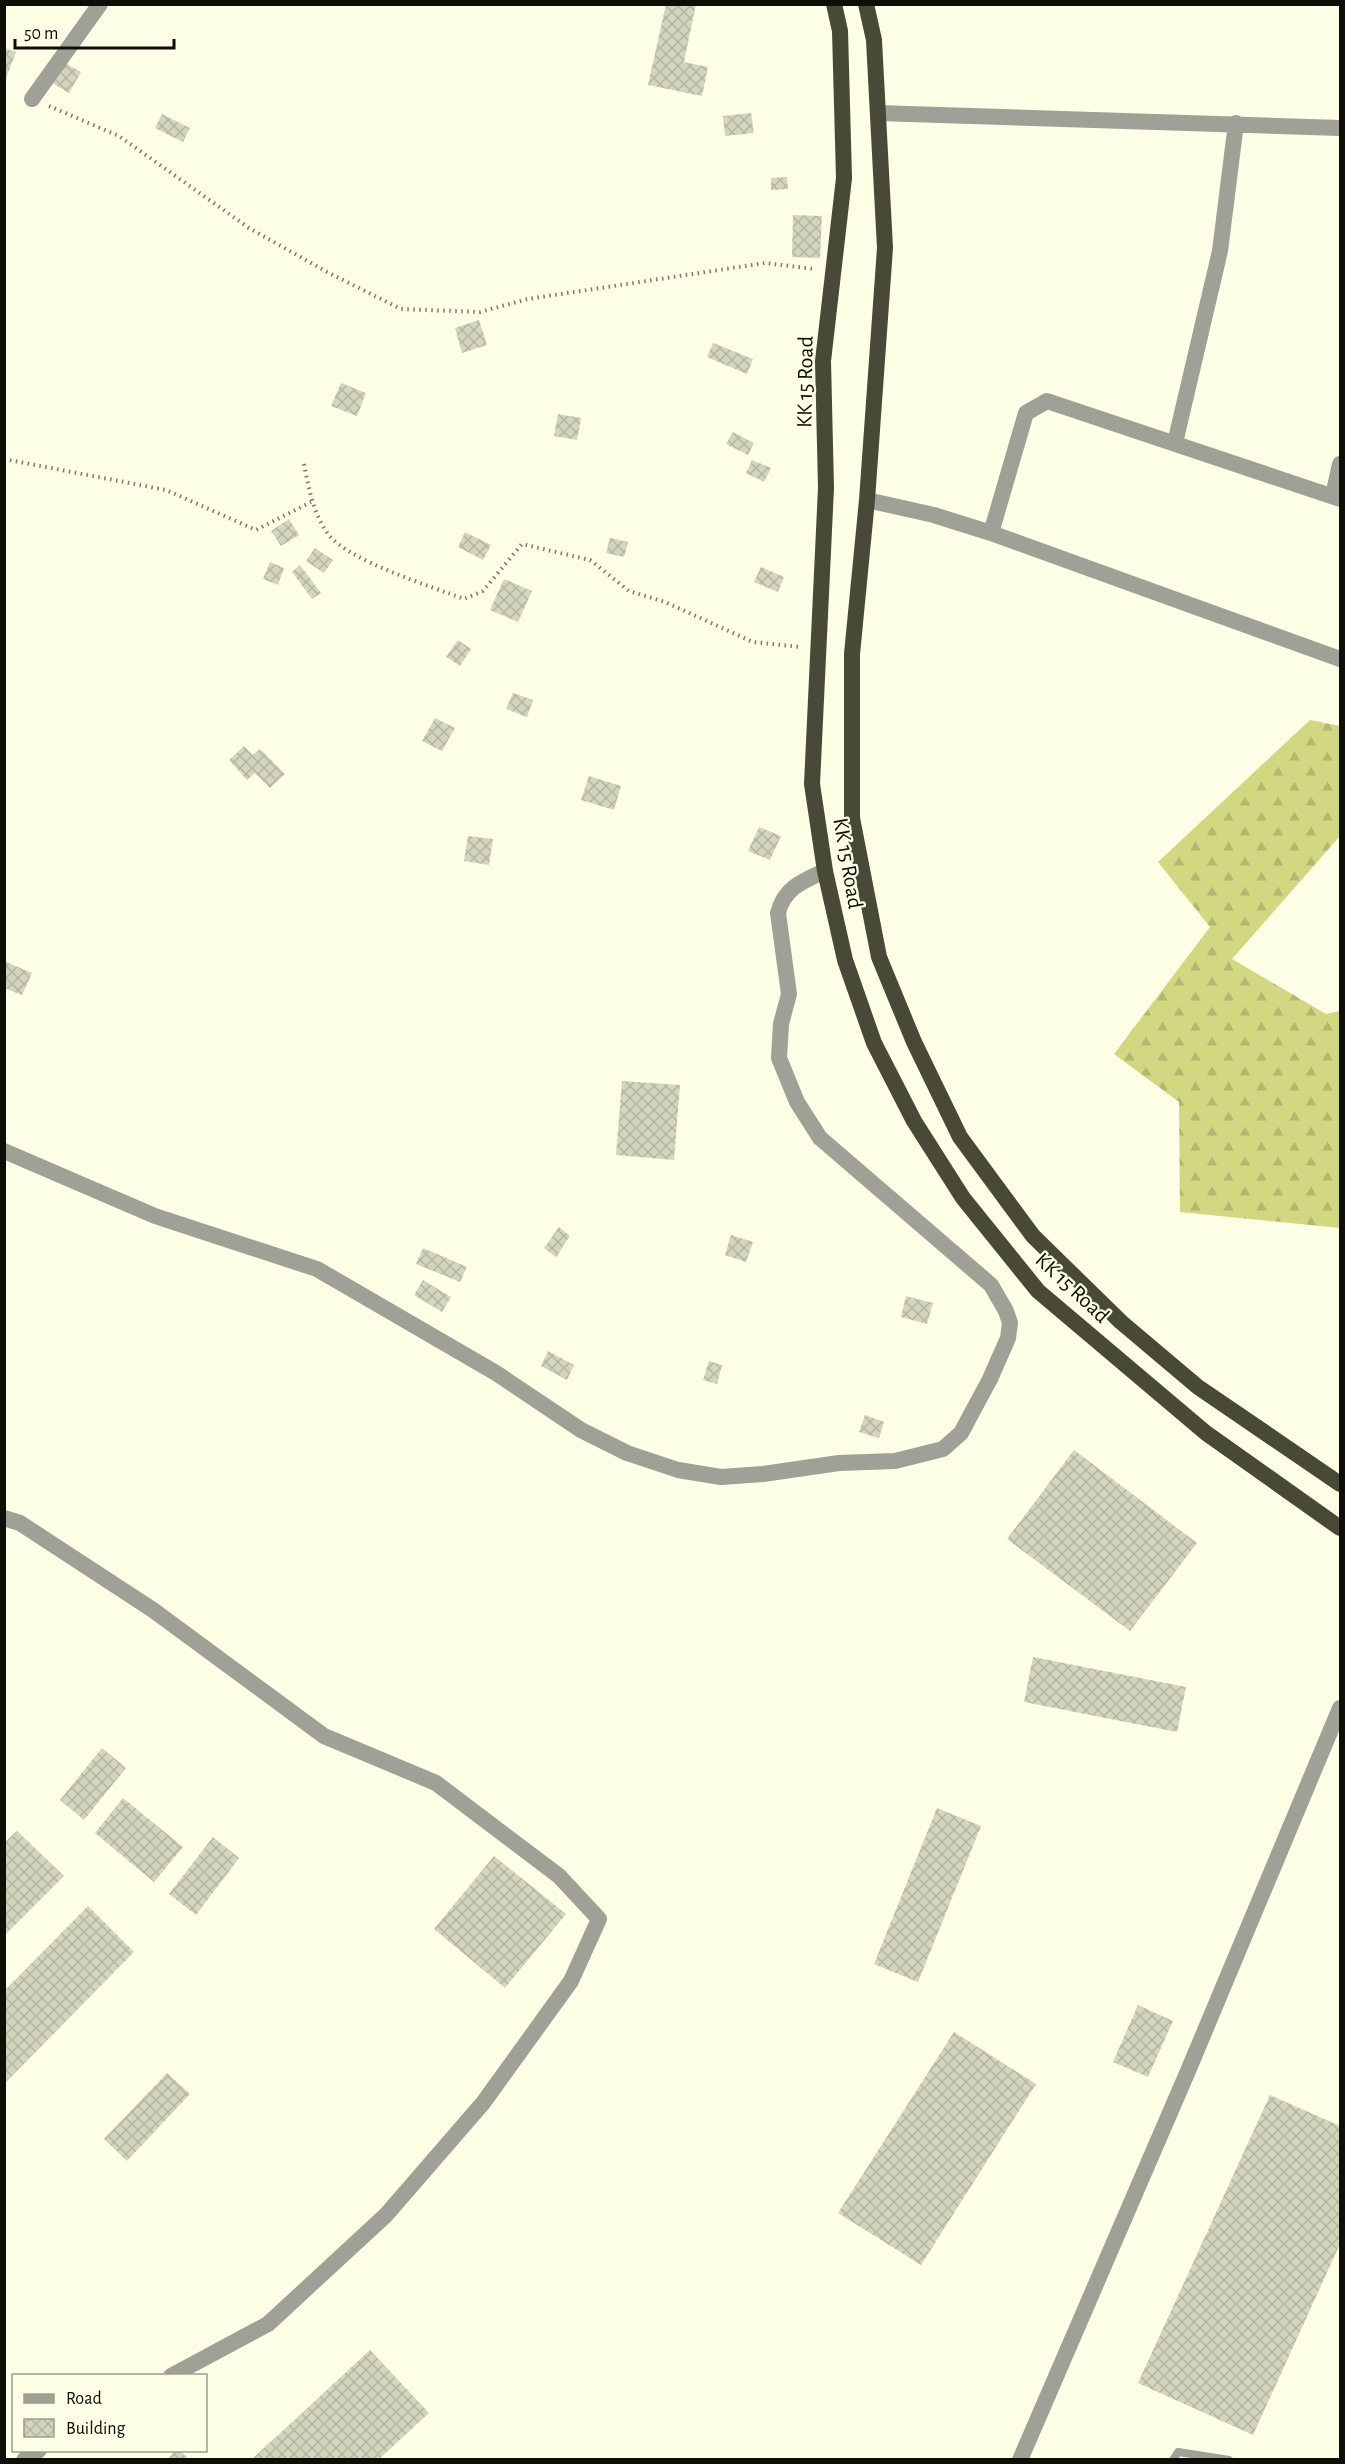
<svg xmlns="http://www.w3.org/2000/svg" width="1345" height="2464" viewBox="0 0 1345 2464" font-family="'Alegreya Sans',sans-serif">
<style>
.forest{fill:url(#forest-firs)}
.building{fill:url(#building-cross-hatch)}
.lines{fill:none;stroke-linecap:round;stroke-linejoin:round}
.path{stroke:#7a7b6c;stroke-width:4;stroke-dasharray:1.5 4.5;stroke-linecap:butt}
.service{stroke:#9fa096;stroke-width:8}
.minor{stroke:#9fa096;stroke-width:16}
.trunk{stroke:#484a37;stroke-width:16}
.labels{text-anchor:middle;stroke-width:4.5;stroke-linejoin:round;paint-order:stroke}
.street-label{font-size:22px;fill:#0d0e06;stroke:#fcfee5}
</style>
<defs>
<pattern id="forest-firs" width="22" height="20" patternUnits="userSpaceOnUse" patternTransform="scale(1.5)"><rect width="22" height="20" fill="#d2d782"/><path d="M5 1l3.5 6h-7zM16 11l3.5 6h-7z" fill="#b3b76f"/></pattern>
<pattern id="building-cross-hatch" width="8" height="8" patternUnits="userSpaceOnUse" patternTransform="scale(1.5)"><rect width="8" height="8" fill="#d3d5bd"/><path d="M0 0l8 8M0 8l8-8" fill="none" stroke="#b4b6a1"/></pattern>
</defs>
<rect width="100%" height="100%" fill="#fcfee5"/>
<path class="forest" d="M1310,720L1340,726V836L1232,959L1326,1014L1340,1011V1228L1180,1212L1179,1102L1114,1054L1210,927L1158,862Z"/>
<path class="building" d="M666,4H696L684,62L708,67L702,96L648,85Z
M4,48L16,52L5,81H4Z
M61,61L81,72L69,93L49,81Z
M751,113L754,133L725,136L723,116Z
M162,114L190,128L183,142L155,128Z
M787,177L788,189L771,190V178Z
M793,215L822,216L820,258L792,257Z
M479,320L487,345L462,353L455,328Z
M713,343L753,359L747,374L707,357Z
M341,383L366,393L357,416L331,406Z
M558,414L581,418L577,440L554,436Z
M733,432L754,443L748,455L726,444Z
M752,460L771,468L764,482L746,473Z
M289,519L299,535L281,546L271,531Z
M465,532L491,545L483,560L458,547Z
M610,538L628,542L624,557L606,553Z
M315,548L333,560L324,573L306,561Z
M270,562L284,568L278,585L263,579Z
M300,565L321,593L312,599L292,572Z
M761,567L784,577L778,592L754,582Z
M504,579L532,591L518,622L490,610Z
M458,640L471,649L460,666L446,657Z
M513,693L533,700L527,717L506,709Z
M435,718L455,728L442,751L422,741Z
M244,746L253,755L260,749L285,774L270,788L255,773L247,780L229,760Z
M589,776L621,786L614,810L581,800Z
M759,827L781,836L770,860L748,851Z
M468,836L493,839L489,865L464,861Z
M4,961L32,973L22,995L4,988Z
M622,1081L680,1085L674,1160L616,1155Z
M559,1227L570,1236L556,1257L544,1248Z
M731,1235L753,1242L746,1262L725,1255Z
M423,1248L467,1267L460,1282L416,1264Z
M423,1280L451,1297L442,1312L414,1295Z
M906,1296L933,1303L927,1324L901,1317Z
M548,1351L574,1365L567,1380L541,1366Z
M709,1361L722,1365L717,1384L703,1380Z
M865,1415L884,1422L879,1438L859,1432Z
M1074,1450L1197,1543L1130,1631L1007,1539Z
M1033,1657L1186,1687L1177,1732L1024,1702Z
M102,1748L126,1768L84,1820L60,1800Z
M123,1798L183,1847L154,1882L95,1833Z
M937,1808L981,1826L918,1982L874,1964Z
M17,1831L64,1876L4,1936V1843Z
M213,1837L239,1858L196,1915L169,1894Z
M494,1856L566,1914L505,1988L434,1929Z
M88,1906L134,1952L4,2084V1991Z
M1138,2005L1173,2021L1148,2077L1113,2062Z
M954,2032L1036,2084L921,2265L838,2213Z
M167,2073L190,2094L127,2161L104,2139Z
M1270,2095L1340,2126V2244L1253,2435L1138,2383Z
M370,2350L429,2413L378,2460H251Z
M176,2450H180L189,2460H167Z"/>
<g class="lines">
<path class="path" d="M49,106L119,136L249,228L327,272L401,309L480,312L528,299L765,263L815,269
M4,459L166,490L256,530L311,502
M304,464C309,489 313,513 328,534C348,561 431,586 464,599L483,591L522,544L590,560L629,591L665,602L753,642L801,647"/>
<path class="service" d="M1173,2460L1178,2452L1229,2460"/>
<path class="minor" d="M32,99L100,4
M878,113L1340,128
M1175,443L1220,251L1236,123
M1333,496L1340,464
M867,500L934,515L991,533L1340,659
M991,533L1026,413L1047,401L1340,499
M4,1151L155,1216L317,1269L496,1373L581,1430L627,1453L678,1470L721,1477L763,1474L839,1463L895,1461L943,1449L961,1433L990,1379L1008,1338L1010,1323L1006,1311L991,1285L820,1138L797,1102L779,1058L781,1024L789,994L778,913C784,888 803,881 825,871
M4,1518L20,1523L153,1610L324,1736L436,1783L559,1876L599,1919L571,1981L483,2103L386,2215L268,2324L171,2376
M24,2460L39,2450
M1020,2460L1188,2071L1340,1708"/>
<path class="trunk" d="M834,4L840,31L844,178L823,361L826,488L812,784L825,871L845,960L874,1043L914,1121L963,1198L1038,1291L1206,1433L1340,1528
M866,4L874,40L885,248L867,500L852,654V818L879,957L914,1042L960,1137L1033,1236L1121,1322L1198,1387L1340,1484"/>
</g>
<g class="labels">
<g class="street-label">
<text transform="translate(804 382) rotate(-89)" y="8">KK 15 Road</text>
<text transform="translate(849 863) rotate(80)" y="8">KK 15 Road</text>
<text transform="translate(1073 1287) rotate(43)" y="8">KK 15 Road</text>
</g>
</g>
<rect width="1345" height="2464" fill="none" stroke="#0d0e06" stroke-width="12"/>
<rect x="12" y="2374" width="195" height="78" fill="#fcfee5" stroke="#9c9e8c" stroke-width="1.5"/>
<rect x="24" y="2394" width="30" height="9" fill="#9fa096" stroke="#9c9e8c" stroke-width="1.5"/>
<text x="66" y="2404" font-size="18" fill="#0d0e06">Road</text>
<rect x="24" y="2419" width="30" height="18" fill="url(#building-cross-hatch)" stroke="#9c9e8c" stroke-width="1.5"/>
<text x="66" y="2434" font-size="18" fill="#0d0e06">Building</text>
<path d="M15 39v9h159v-9" fill="none" stroke="#0d0e06" stroke-width="3"/>
<text x="24" y="39" font-size="18" fill="#0d0e06" stroke="#fcfee5" stroke-width="4.5" paint-order="stroke">50 m</text>
</svg>
